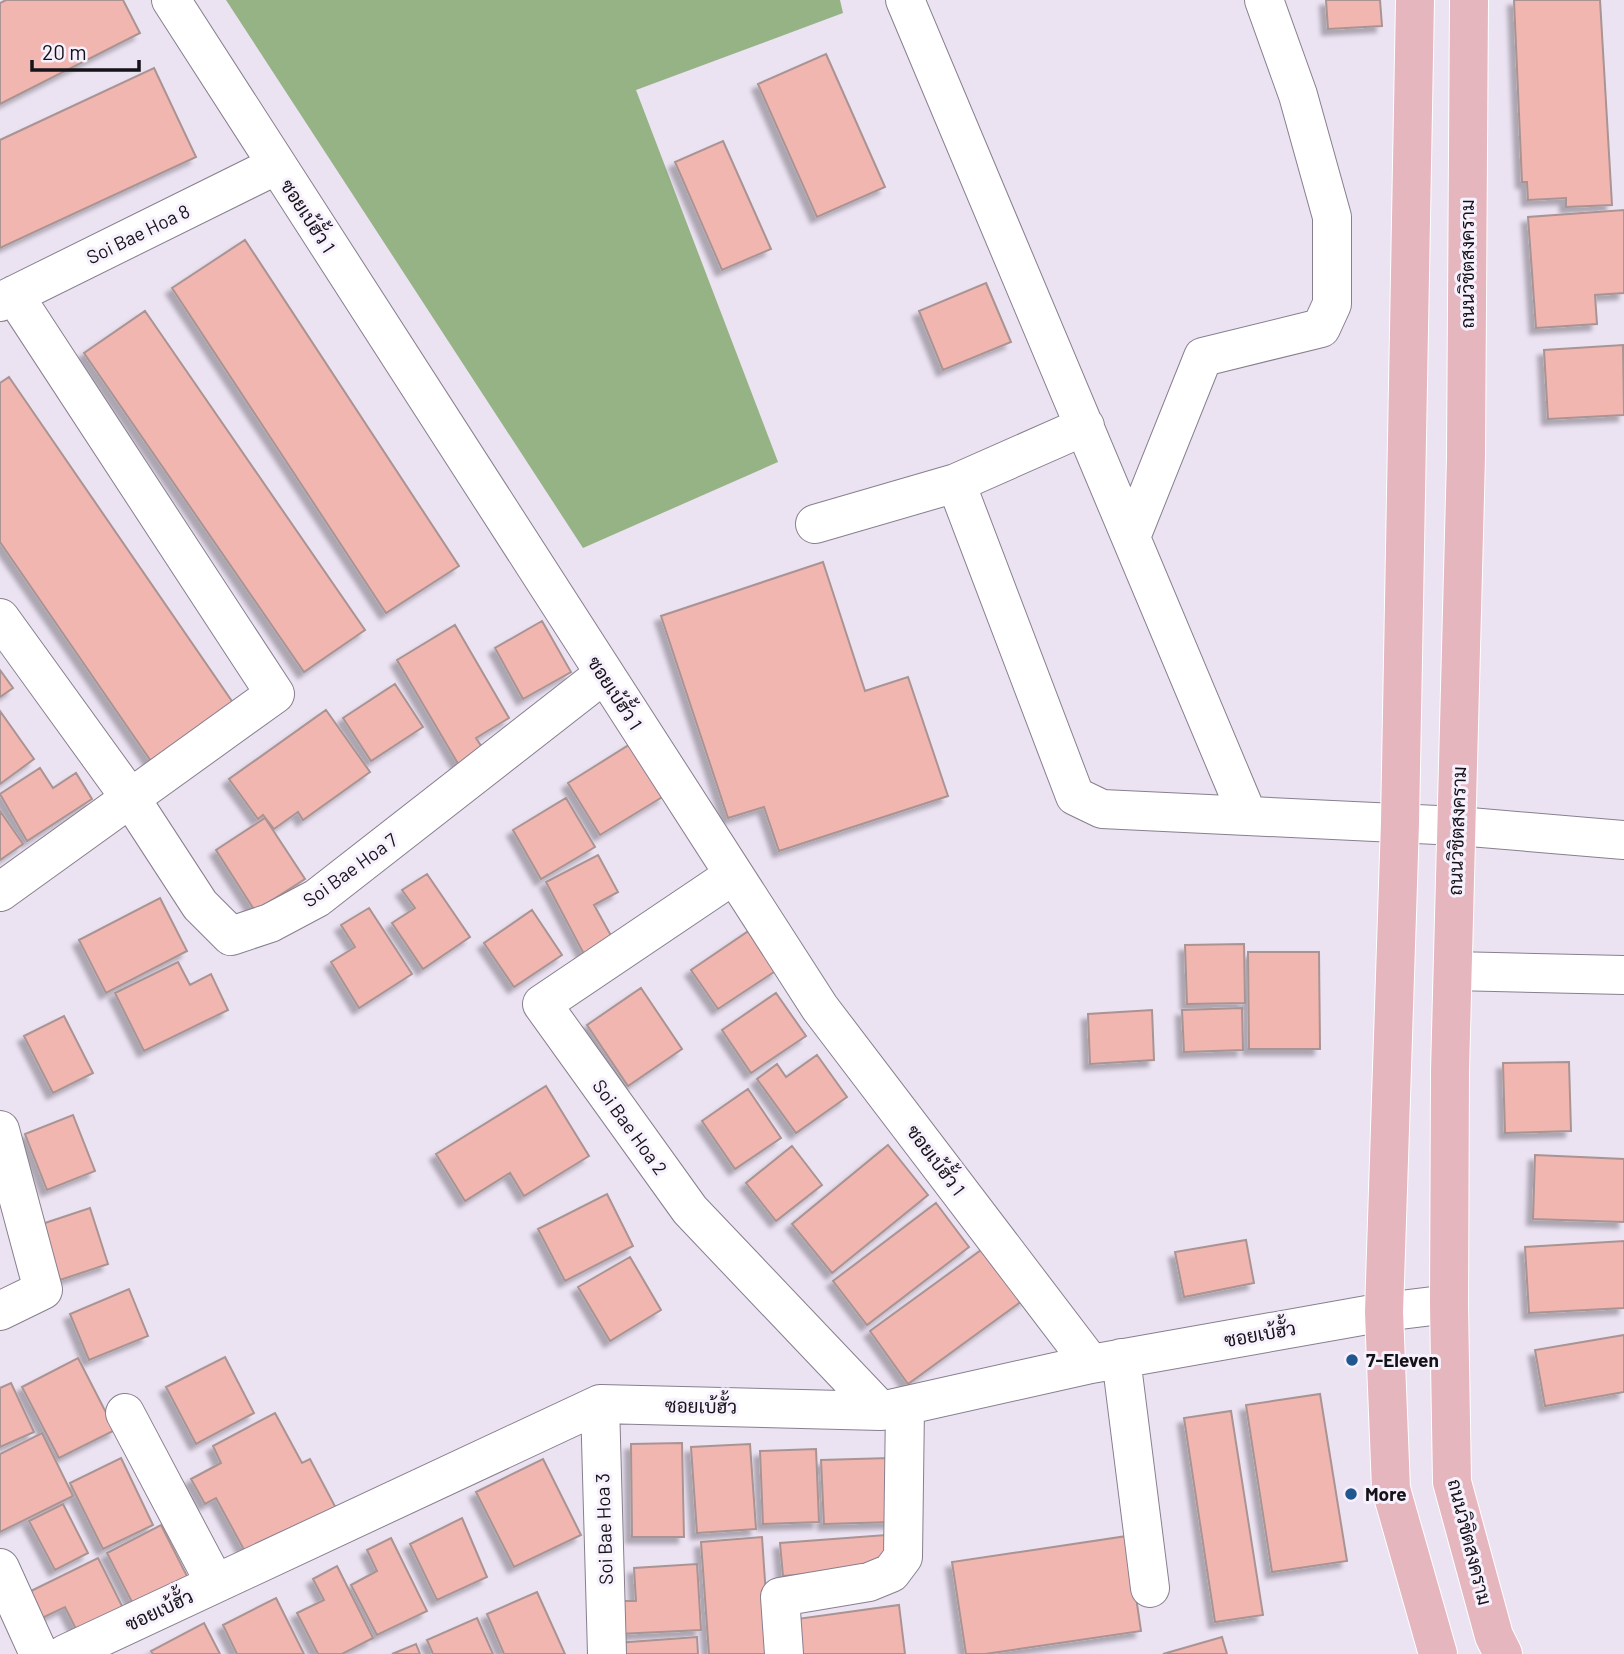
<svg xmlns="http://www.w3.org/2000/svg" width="1624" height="1654" viewBox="0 0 1624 1654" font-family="Barlow,Sarabun,sans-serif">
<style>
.forest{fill:#96b385}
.building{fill:#f2b6b1;stroke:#a99493;stroke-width:2;filter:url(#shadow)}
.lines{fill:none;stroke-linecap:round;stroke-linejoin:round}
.minor-casing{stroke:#887f8e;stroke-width:40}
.major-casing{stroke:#fff;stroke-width:40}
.minor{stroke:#fff;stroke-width:38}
.major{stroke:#e5b6be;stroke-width:38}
.poi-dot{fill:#21578f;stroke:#f7f0fd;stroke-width:2.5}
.labels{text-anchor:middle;stroke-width:6;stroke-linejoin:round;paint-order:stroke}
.street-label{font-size:19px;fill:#151218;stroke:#f7f0fd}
.poi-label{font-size:19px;font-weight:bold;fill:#151218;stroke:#f7f0fd;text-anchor:start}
</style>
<defs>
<filter id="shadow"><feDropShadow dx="-6" dy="6" stdDeviation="2" flood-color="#0004"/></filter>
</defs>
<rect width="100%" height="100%" fill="#ebe2f2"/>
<path class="forest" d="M226,0H840L843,13L636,90L778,462L583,548Z"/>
<path class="building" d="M6,0H123L140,33L0,104V3Z
M1326,0H1380L1382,26L1328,29Z
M1514,0H1600L1612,205L1566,207V198L1528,200L1527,182H1522Z
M826,54L885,187L817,217L758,84Z
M154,68L196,157L0,248V140Z
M723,141L771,249L722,270L675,162Z
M1624,210V293L1595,295L1597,324L1536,328L1528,217Z
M245,240L459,566L386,613L172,288Z
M986,283L1011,342L943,370L919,311Z
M145,311L365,630L304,672L84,353Z
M1623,345L1624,415L1548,419L1544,350Z
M9,377L238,710L155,767L0,542V383Z
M823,562L865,691L908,677L948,796L779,851L764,807L728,818L661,616Z
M542,621L571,672L523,699L495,648Z
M455,625L509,718L476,738L485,752L460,767L397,660Z
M0,670L13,688L0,697Z
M395,684L423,727L371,761L343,718Z
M326,710L370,772L303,820L298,812L274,829L263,815L258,819L229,779Z
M0,711L34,759L0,784Z
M632,743L664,796L600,835L568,783Z
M40,768L53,788L76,773L92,799L27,841L0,794Z
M566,798L595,847L541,879L513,830Z
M0,811L23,844L0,860Z
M265,818L305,879L255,911L216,850Z
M598,855L618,892L594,905L614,941L585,956L546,882Z
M427,874L470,937L423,969L392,923L415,908L402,890Z
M160,898L187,951L106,993L79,940Z
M369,908L412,974L359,1008L331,962L355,947L341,925Z
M532,910L562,955L514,987L484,943Z
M750,930L777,970L718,1009L691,970Z
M1244,944L1245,1003L1187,1004L1185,945Z
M1248,952H1319L1320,1049H1249Z
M178,962L190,985L211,974L228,1010L144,1051L115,993Z
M641,988L682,1049L628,1086L587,1025Z
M776,993L806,1036L751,1073L722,1030Z
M1242,1008L1243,1050L1184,1052L1182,1010Z
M1152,1010L1154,1060L1090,1064L1088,1014Z
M64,1016L93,1073L53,1093L24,1036Z
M817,1055L847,1097L796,1133L757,1079L777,1064L786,1077Z
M1569,1062L1571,1131L1505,1133L1503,1063Z
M546,1086L589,1156L524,1196L510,1173L465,1201L436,1154Z
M748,1089L781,1138L735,1169L702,1121Z
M73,1115L95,1171L47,1190L25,1134Z
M888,1145L928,1195L832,1273L792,1224Z
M792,1146L822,1185L776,1221L746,1183Z
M1535,1155L1624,1159V1222L1533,1219Z
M607,1194L633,1246L565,1281L538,1229Z
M936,1203L969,1247L867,1325L833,1281Z
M90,1208L108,1264L60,1280L42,1224Z
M1246,1240L1254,1283L1184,1297L1175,1252Z
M1624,1241V1308L1529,1313L1525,1247Z
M988,1245L1026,1298L908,1384L870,1331Z
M630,1257L661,1310L610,1341L578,1287Z
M129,1289L148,1336L89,1360L70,1314Z
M1624,1335V1392L1545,1406L1535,1350Z
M225,1357L254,1413L196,1444L166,1387Z
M78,1358L115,1430L59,1458L22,1387Z
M11,1383L34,1432L0,1447V1388Z
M1320,1394L1347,1561L1272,1572L1246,1405Z
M1231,1411L1263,1615L1215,1622L1184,1418Z
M275,1413L302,1463L310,1459L338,1512L249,1559L216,1498L205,1504L191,1479L221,1463L213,1446Z
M42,1433L73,1496L0,1532V1454Z
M682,1443L684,1537H632L631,1444Z
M750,1444L756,1529L697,1533L691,1447Z
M816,1449L819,1522L763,1524L760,1451Z
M121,1458L153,1525L103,1549L70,1483Z
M890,1458L893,1522L824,1524L821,1460Z
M543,1459L581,1535L514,1567L476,1492Z
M63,1504L88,1553L55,1570L29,1521Z
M462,1518L487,1577L437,1600L410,1544Z
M161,1525L189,1580L135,1608L107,1553Z
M886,1535L889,1567L783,1576L780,1543Z
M1127,1536L1141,1631L985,1654H966L952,1562Z
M762,1537L770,1654H709L701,1542Z
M391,1538L427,1611L377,1635L351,1585L377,1571L367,1550Z
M98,1558L125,1612L79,1635L65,1607L42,1618L29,1592Z
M697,1564L701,1630L618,1634L616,1601H636L634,1568Z
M337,1566L373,1638L342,1654H318L297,1613L324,1600L313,1579Z
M537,1592L565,1654H504L487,1614Z
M276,1598L304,1654H237L223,1625Z
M899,1605L905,1654H801L797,1619Z
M477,1618L493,1654H433L427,1640Z
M204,1623L220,1654H153L151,1651Z
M697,1637L698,1654H617L616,1643Z
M1222,1637L1227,1654H1163Z
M416,1644L420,1654H392Z"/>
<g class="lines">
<defs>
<path id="minor" d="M171,0L820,1008L1091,1364
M905,0L1247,814
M0,302L275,166
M956,483L1075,796L1102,809L1458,826L1624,840
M815,524L956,483L1085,426
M1131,537L1203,357L1321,328L1332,304V217L1298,95L1264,0
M0,618L131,799L200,905L231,936L270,923L317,898L604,674
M732,876L542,1004L690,1210L881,1411
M0,892L275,694L14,295
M1453,971L1624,975
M0,1130L43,1290L0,1311
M1121,1358L1150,1588
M600,1404L607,1654
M125,1413L215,1583
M0,1568L39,1654
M65,1654L600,1404L881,1411L1091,1364L1384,1312L1449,1304
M784,1654L780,1597L869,1582L891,1573L903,1557L905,1406"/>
<path id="major" d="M1415,0L1400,823L1384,1312L1391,1489L1438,1654
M1469,0L1466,457L1450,1071L1449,1304L1452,1482L1494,1636L1503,1654"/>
</defs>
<use href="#minor" class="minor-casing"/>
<use href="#major" class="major-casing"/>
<use href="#minor" class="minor"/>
<use href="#major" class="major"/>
</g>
<g class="poi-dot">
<circle cx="1352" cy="1360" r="7"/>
<circle cx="1351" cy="1494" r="7"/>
</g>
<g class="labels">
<g class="street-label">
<text transform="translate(308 216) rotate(57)" y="7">ซอยเบ้ฮั้ว 1</text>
<text transform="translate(138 234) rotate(-26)" y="7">Soi Bae Hoa 8</text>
<text transform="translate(1467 264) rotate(-90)" y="7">ถนนวิชิตสงคราม</text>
<text transform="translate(615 693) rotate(57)" y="7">ซอยเบ้ฮั้ว 1</text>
<text transform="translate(1457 831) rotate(-88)" y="7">ถนนวิชิตสงคราม</text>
<text transform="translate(350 870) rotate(-36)" y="7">Soi Bae Hoa 7</text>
<text transform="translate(630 1127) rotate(54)" y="7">Soi Bae Hoa 2</text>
<text transform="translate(936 1160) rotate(53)" y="7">ซอยเบ้ฮั้ว 1</text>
<text transform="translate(1260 1334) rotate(-10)" y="7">ซอยเบ้ฮั้ว</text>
<text transform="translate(701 1406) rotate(1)" y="7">ซอยเบ้ฮั้ว</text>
<text transform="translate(604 1529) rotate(-92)" y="7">Soi Bae Hoa 3</text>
<text transform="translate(1470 1542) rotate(76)" y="7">ถนนวิชิตสงคราม</text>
<text transform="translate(159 1610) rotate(-25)" y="7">ซอยเบ้ฮั้ว</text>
</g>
<g class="poi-label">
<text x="1366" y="1367">7-Eleven</text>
<text x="1365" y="1501">More</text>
</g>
</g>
<path d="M32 60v10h107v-10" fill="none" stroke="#151218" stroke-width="3.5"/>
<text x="42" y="60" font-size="21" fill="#151218" stroke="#f7f0fd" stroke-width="5" paint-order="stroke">20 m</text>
</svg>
